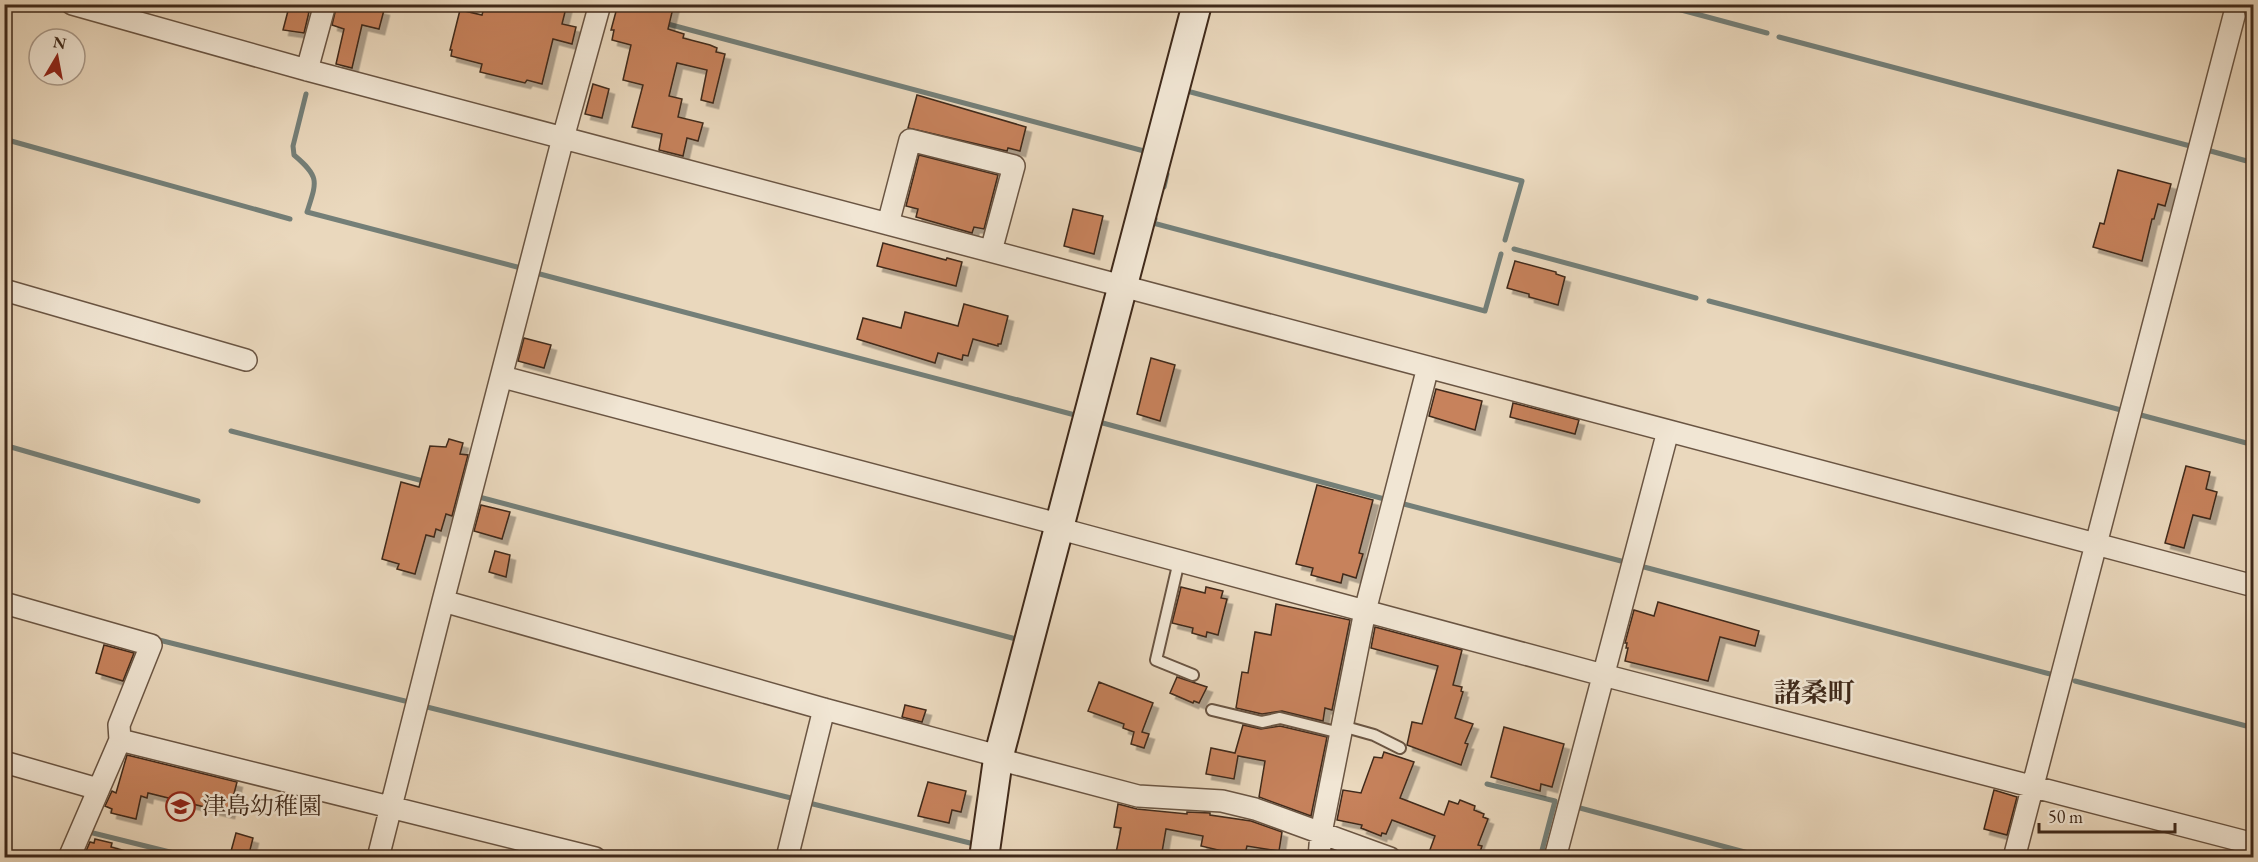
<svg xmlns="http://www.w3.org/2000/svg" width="2258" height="862" viewBox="0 0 2258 862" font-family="'EB Garamond','Noto Serif JP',serif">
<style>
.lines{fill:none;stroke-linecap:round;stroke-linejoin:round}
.stream{stroke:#747f78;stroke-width:5}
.building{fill:#c7825c;stroke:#3f291a;stroke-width:1.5;filter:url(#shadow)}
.lane-casing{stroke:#6a5543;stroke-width:14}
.street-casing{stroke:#6a5543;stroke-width:24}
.secondary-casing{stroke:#3f291a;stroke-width:32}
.lane{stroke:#f1e6d4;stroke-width:10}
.street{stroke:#f1e6d4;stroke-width:21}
.secondary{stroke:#f1e6d4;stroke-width:28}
.labels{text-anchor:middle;stroke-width:5;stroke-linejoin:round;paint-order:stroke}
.poi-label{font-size:24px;fill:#3f291a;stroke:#f1e6d4;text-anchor:start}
.quarter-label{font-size:27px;font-weight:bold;fill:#3f291a;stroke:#f1e6d4}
</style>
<defs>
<filter id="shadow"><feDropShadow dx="5.5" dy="5.5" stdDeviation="0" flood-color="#0004"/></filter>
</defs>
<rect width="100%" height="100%" fill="#ead8bd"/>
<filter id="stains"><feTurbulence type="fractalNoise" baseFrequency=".00333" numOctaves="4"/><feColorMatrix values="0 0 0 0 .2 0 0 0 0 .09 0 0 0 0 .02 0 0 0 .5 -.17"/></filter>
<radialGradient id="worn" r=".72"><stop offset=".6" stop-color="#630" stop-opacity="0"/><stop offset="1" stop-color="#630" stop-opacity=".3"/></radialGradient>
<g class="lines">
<path class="stream" d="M1659,4L1767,33
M2224,4L2228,6
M2247,11L2254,12
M664,23L1144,151
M1779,37L2194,147
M1187,91L1522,181L1505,240
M306,94L293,146L294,155C320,177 317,181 307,212L521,268
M4,139L290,219
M2207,150L2254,163
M1164,187L1167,174
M1155,219L1153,223L1485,311L1501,254
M1514,249L1696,298
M536,273L1075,415
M1709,301L2121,410
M2137,414L2254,445
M1099,422L1388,500
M231,431L427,482
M4,445L198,501
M479,497L1016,639
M1400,503L1621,561
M1644,567L2050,674
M158,644L159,640L405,701
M2075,681L2254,728
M423,706L795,799
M1487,784L1555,801L1540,858
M808,806L809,803L970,843
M1580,808L1767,858
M85,831L194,858"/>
</g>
<path class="building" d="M337,4L356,9L358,4H360L384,10L379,29L362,25L352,68L336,64L344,29L332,25Z
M485,4H567L562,24L576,27L572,44L553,39L542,84L527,80L525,83L480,72L482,64L451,56L452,50H450L460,10L482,15Z
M618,4H674L668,29L684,34L683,38L710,45L717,48L716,52L725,54L713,103L701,100L707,70L677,63L669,96L682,99L678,117L703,123L698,141L687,138L683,156L659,150L662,134L632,127L643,85L623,80L631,45L612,40L614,30H611Z
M289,7L309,12L304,33L283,30Z
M593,84L609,89L602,118L585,114Z
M917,95L1026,127L1020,151L1008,148L1007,151L908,128Z
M919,155L998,175L984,229L974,227L972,233L916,217L918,209L906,206Z
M2118,170L2171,184L2165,206L2158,204L2154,219H2152L2142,261L2093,247L2100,223L2104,224Z
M1073,209L1103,216L1094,254L1064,246Z
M883,243L946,260L947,258L962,262L956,286L877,266Z
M1515,261L1556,272V274L1565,277L1558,305L1529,297V294L1507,288Z
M964,304L1008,316L1001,344H998V346L973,339L968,356L963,355L962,360L938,353L935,363L857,339L863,318L901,328L905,312L958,326Z
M524,338L551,345L544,368L518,361Z
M1151,358L1175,365L1160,421L1137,414Z
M1436,389L1482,401L1475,430L1429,416Z
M1513,403L1579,420L1575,434L1510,417Z
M449,439L463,443L460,454L468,455L452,516L446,514L441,531L436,529L434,537L426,535L415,574L397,569L399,564L382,559L401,482L419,487L430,446L446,447Z
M2186,466L2210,472L2206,489L2217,492L2210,519L2193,515L2184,548L2165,543Z
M1317,485L1373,500L1359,553L1363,554L1356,578L1343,574L1341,583L1311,575L1313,568L1296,564Z
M481,505L510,512L502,539L474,531Z
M495,551L510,555L506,577L489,572Z
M1181,587L1205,593L1206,587L1223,591L1221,598L1227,599L1218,635L1207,632L1206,637L1192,633L1193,628L1172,623Z
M1658,602L1759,631L1755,646L1720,637L1708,681L1625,661L1628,648H1626L1627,643H1625L1634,610L1654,616Z
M1276,604L1350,620L1332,710L1325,708L1323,721L1282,711L1262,714L1236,708L1242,672L1248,673L1255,632L1271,635Z
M1375,627L1462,650L1453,685L1462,687L1461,691L1463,692L1455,718L1473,724L1465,743L1468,744L1461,765L1407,745L1412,722L1422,724L1438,666L1371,648Z
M104,645L134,653L123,681L96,673Z
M1177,677L1207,687L1199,703L1194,701L1193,703L1170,693Z
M1099,682L1153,703L1142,732L1149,734L1144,748L1131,744L1134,732L1123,728L1124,724L1088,711Z
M905,705L926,710L922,722L902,717Z
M1243,725L1261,729L1280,726L1327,737L1311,816L1259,797L1265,761L1238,756L1234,779L1206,774L1211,748L1235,753Z
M1504,727L1564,744L1552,787L1541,784L1540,791L1491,777Z
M1384,752L1414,762L1400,798L1444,815L1449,801L1458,804L1460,800L1475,806L1474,810L1484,814L1483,817L1488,819L1478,845L1482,846L1478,858H1427L1435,836L1392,820L1386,834L1382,833L1381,836L1361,828L1362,825L1337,820L1343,790L1361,793L1374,757L1382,758Z
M127,755L237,782L229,813L148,793L147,798L141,796L136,819L111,813L112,809L105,806L112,791L116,793Z
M928,782L966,791L961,812L952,810L949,823L918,816Z
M1994,790L2017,797L2007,835L1984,829Z
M1118,804L1137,809L1187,814V812L1210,813V815L1251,821L1282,832L1279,851L1247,846L1245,854H1235L1201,846L1203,836L1166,829L1161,858H1115L1121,828L1114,827Z
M236,833L253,838L248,858L230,855Z
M95,839L112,843L111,847L130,852V858H83L90,842L94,843Z"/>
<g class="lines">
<defs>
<path id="lane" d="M1179,561L1156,660L1193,675
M1212,710L1262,722L1280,718L1340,733
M1342,726L1374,735L1400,748"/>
<path id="street" d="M72,4L307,70L2254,586
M307,70L325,4
M888,224L910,140L1014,166L991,251
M4,290L246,360
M503,377L1058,524
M1057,528L1603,675L2254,844
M443,601L824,709L998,756
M4,603L151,645L119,725L120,740L69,858
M120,740L595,858
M998,759L1138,796L1222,801L1255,809L1390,858
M4,762L98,789
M378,858L443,601L563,138L600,4
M787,858L824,709
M1319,858L1321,833L1365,611L1428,367
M1555,858L1668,431
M2014,858L2234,16"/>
<path id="secondary" d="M984,858L998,759L1197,4"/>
</defs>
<use href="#lane" class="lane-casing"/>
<use href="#street" class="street-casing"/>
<use href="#secondary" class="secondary-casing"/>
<use href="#lane" class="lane"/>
<use href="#street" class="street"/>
<use href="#secondary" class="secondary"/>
</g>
<defs>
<symbol id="school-ring" viewBox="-11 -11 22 22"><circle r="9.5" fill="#f1e6d4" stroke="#8f2418" stroke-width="1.5"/><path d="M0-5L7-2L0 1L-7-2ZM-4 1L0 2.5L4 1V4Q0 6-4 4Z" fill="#8f2418"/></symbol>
</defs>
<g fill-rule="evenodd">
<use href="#school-ring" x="164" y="790" width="33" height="33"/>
</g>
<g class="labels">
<g class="poi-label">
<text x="202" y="814">津島幼稚園</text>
</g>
<g class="quarter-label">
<text x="1814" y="702">諸桑町</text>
</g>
</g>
<rect width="2258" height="862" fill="none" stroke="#ead8bd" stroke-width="24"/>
<rect x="6" y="6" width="2246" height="850" fill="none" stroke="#3f291a" stroke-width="3"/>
<rect x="12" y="12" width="2234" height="838" fill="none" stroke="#3f291a" stroke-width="1.5"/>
<g transform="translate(57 57) rotate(10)"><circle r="28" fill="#f1e6d4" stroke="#aa9a8a" stroke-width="1.5"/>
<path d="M0-4.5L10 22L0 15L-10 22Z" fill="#8f2418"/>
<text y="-9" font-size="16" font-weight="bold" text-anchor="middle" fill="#3f291a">N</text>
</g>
<path d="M2039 823v9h136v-9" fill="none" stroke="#3f291a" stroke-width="3"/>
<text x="2048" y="823" font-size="18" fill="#3f291a" stroke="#f1e6d4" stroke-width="4.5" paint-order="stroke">50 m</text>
<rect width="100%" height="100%" filter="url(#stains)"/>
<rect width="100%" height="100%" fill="url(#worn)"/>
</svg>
